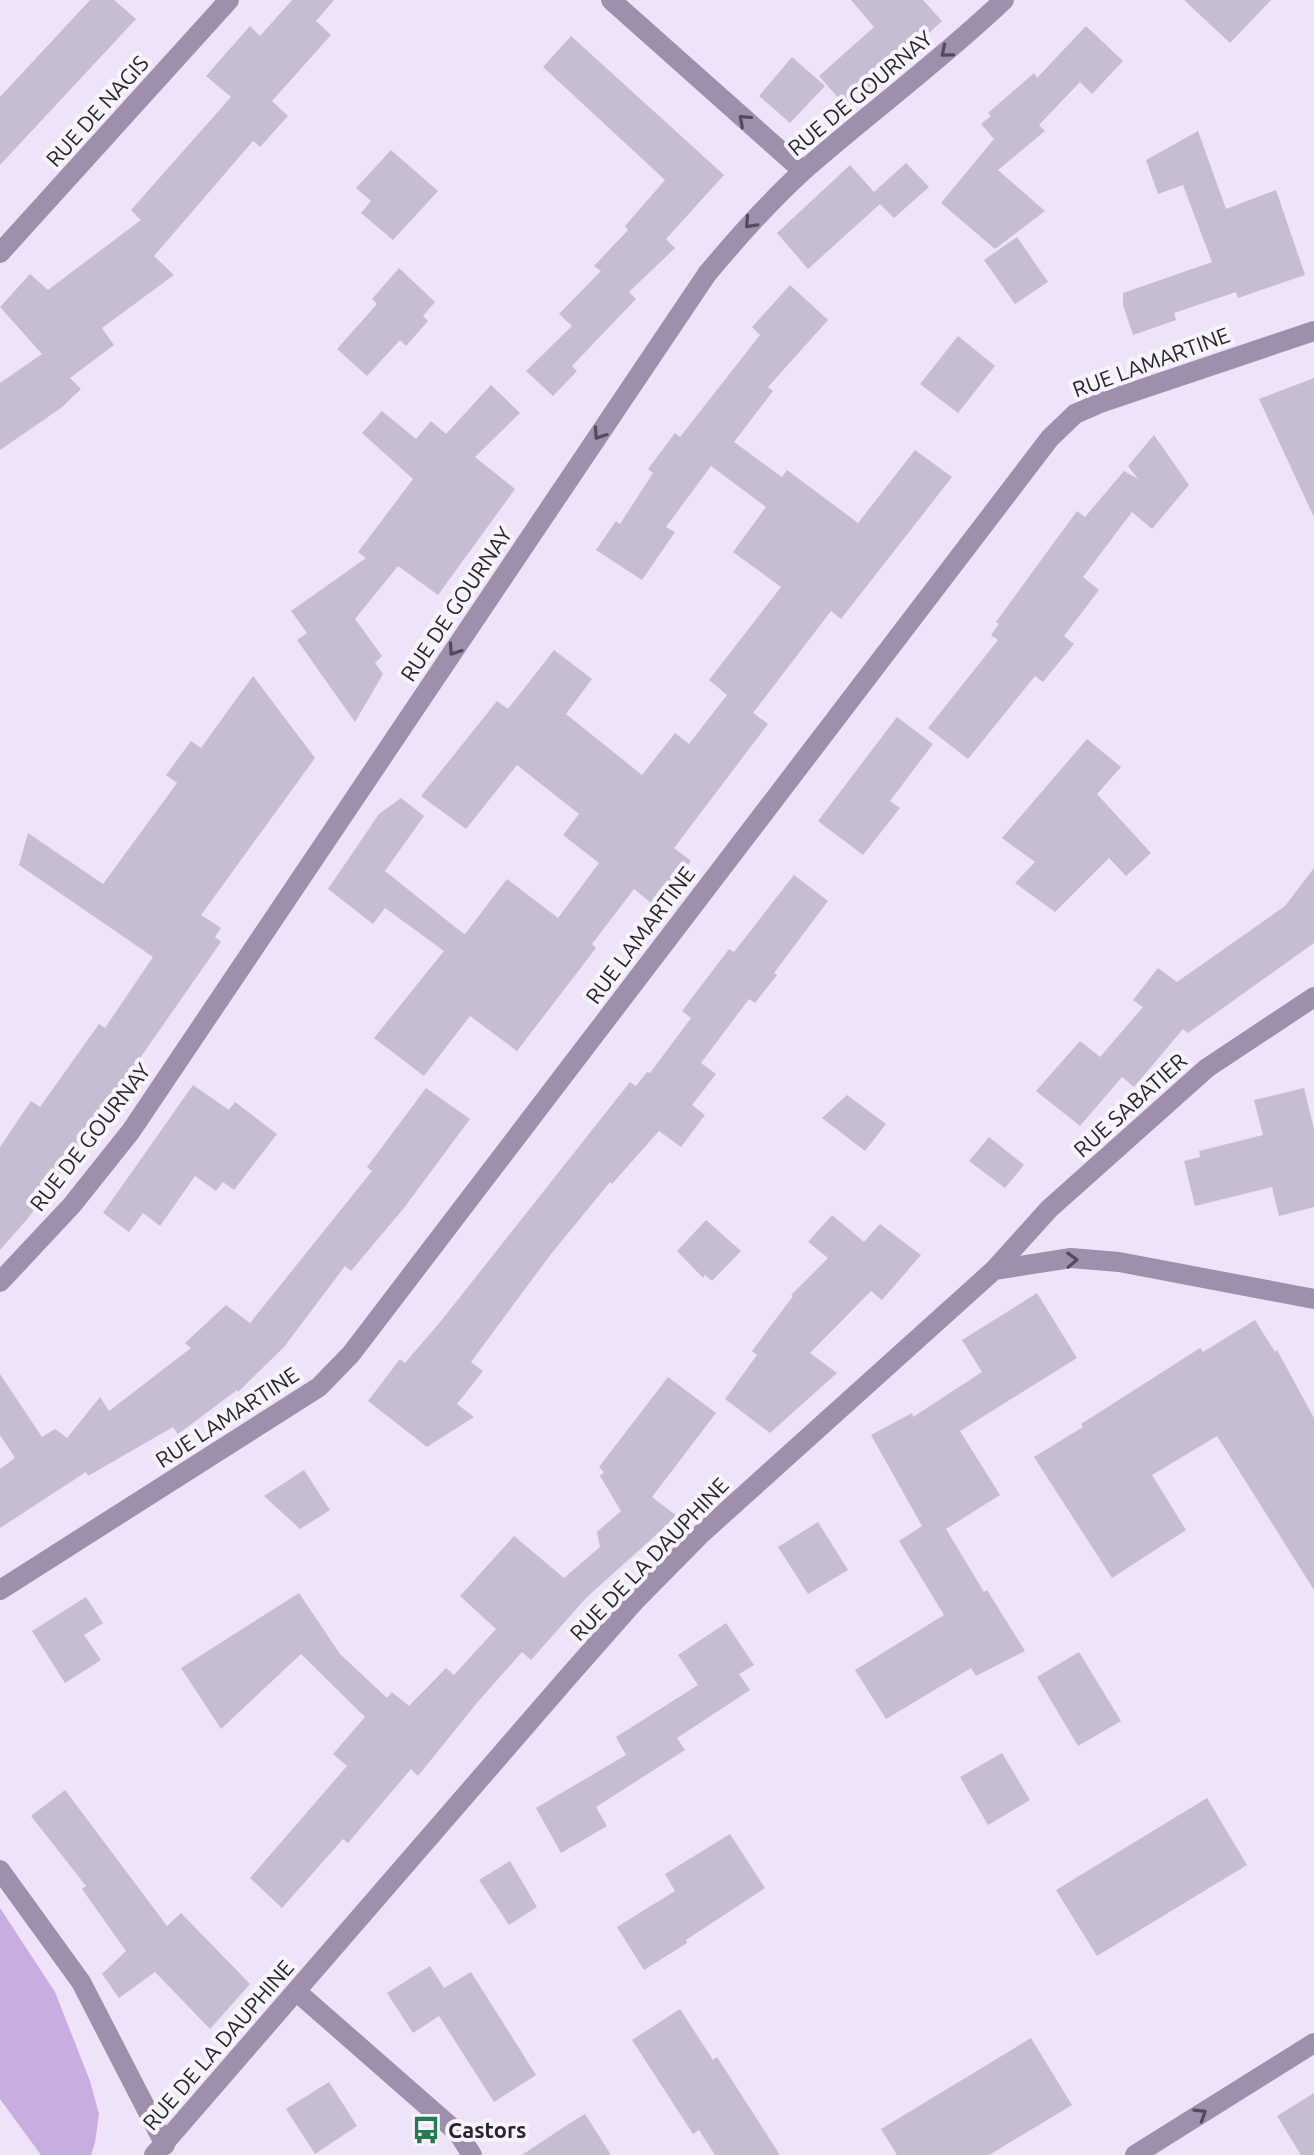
<svg xmlns="http://www.w3.org/2000/svg" width="1314" height="2155" viewBox="0 0 1314 2155" font-family="Ubuntu,sans-serif">
<style>
.green{fill:#c8aee0}
.building{fill:#c7bdd2}
.lines{fill:none;stroke-linecap:round;stroke-linejoin:round}
.minor{stroke:#9e8fad;stroke-width:20}
.oneway{stroke:#534b5a}
.labels{text-anchor:middle;stroke-width:8;stroke-linejoin:round;paint-order:stroke}
.street-label{font-size:22px;fill:#2a262e;stroke:#f8f4fc}
.poi-label{font-size:22px;font-weight:bold;fill:#2a262e;stroke:#f8f4fc;text-anchor:start}
</style>
<rect width="100%" height="100%" fill="#eee3f9"/>
<path class="green" d="M0,1908L55,1992L90,2081L99,2114L95,2142L91,2155H41L0,2099Z"/>
<path class="building" d="M90,0H114L136,19L0,165V97Z
M292,0H334L316,21L331,35L272,101L288,116L260,147L253,141L154,256L174,275L102,328L114,345L70,378L81,389L61,408L0,450V383L42,354L0,307L30,274L48,290L141,220L131,210L231,97L206,76L250,26L260,36Z
M851,0H923L942,21L847,108L819,76L874,27Z
M1184,0H1271L1230,43Z
M1086,26L1123,61L1092,94L1080,82L1039,125L1045,131L998,170L1045,211L995,249L941,203L994,139L981,124L991,116L988,113L1034,73L1037,78Z
M571,36L724,175L666,239L675,248L629,292L636,299L572,366L577,371L553,396L526,371L572,326L559,314L601,271L594,266L628,230L625,226L665,180L543,67Z
M792,57L825,86L790,123L759,96Z
M1198,131L1226,209L1276,190L1305,275L1238,298L1236,292L1174,313L1176,320L1133,335L1123,305V293L1212,262L1183,185L1158,194L1146,160Z
M391,150L438,191L393,240L361,213L371,201L356,188Z
M906,163L929,187L894,218L880,204L808,269L777,233L850,165L874,192Z
M1017,237L1048,282L1015,304L984,260Z
M399,268L435,302L423,316L428,321L406,346L400,340L367,376L337,349L377,304L372,299Z
M790,285L828,320L768,387L773,391L734,442L782,477L787,470L858,523L915,450L952,477L841,619L831,611L753,713L768,724L674,848L691,861L656,907L634,889L592,944L596,948L517,1051L470,1016L424,1076L374,1038L444,951L385,908L373,924L328,889L379,814L401,798L424,816L385,871L460,931L465,934L507,879L558,918L599,863L563,835L579,814L517,765L466,829L421,796L497,701L508,709L554,650L592,679L566,714L642,775L675,733L689,744L727,695L709,680L781,587L733,552L766,507L711,466L666,527L675,532L642,580L596,550L616,521L620,524L653,473L648,469L675,433L680,437L760,335L752,327Z
M958,336L995,366L958,413L920,384Z
M1314,378V517L1259,399Z
M491,385L520,413L475,457L515,489L438,595L398,566L355,619L382,656L375,663L383,674L355,722L297,640L307,633L291,611L366,558L358,552L413,479L362,433L382,411L416,439L431,421L446,434Z
M1154,435L1189,485L1152,529L1132,512L1083,577L1099,590L1064,636L1074,644L1043,682L1035,676L968,759L928,728L998,640L991,635L999,624L996,622L1077,511L1085,517L1124,471L1138,479L1128,466Z
M253,676L315,758L201,915L221,928L215,937L221,942L29,1217L0,1250V1147L31,1101L40,1107L99,1024L105,1028L153,957L19,865L28,833L103,884L177,783L166,775L191,741L201,748Z
M897,717L933,744L890,801L900,808L863,855L818,821Z
M1087,739L1121,767L1097,794L1151,853L1126,876L1109,858L1055,912L1015,883L1035,862L1002,838Z
M1314,868V943L1188,1033L1183,1029L1134,1087L1122,1077L1080,1126L1036,1091L1080,1041L1100,1057L1143,1007L1133,1000L1158,968L1177,982L1285,906Z
M794,875L828,901L774,973L777,975L755,1003L749,999L701,1063L716,1074L692,1105L705,1115L681,1147L659,1131L612,1184L610,1182L551,1254L471,1362L483,1371L457,1404L474,1417L427,1447L368,1401L400,1359L405,1363L441,1321L630,1082L636,1086L647,1072L650,1073L691,1018L682,1011L729,949L734,952Z
M193,1085L229,1110L235,1102L277,1134L234,1190L223,1182L216,1191L195,1176L160,1226L143,1213L129,1232L103,1213Z
M426,1088L470,1119L404,1208L351,1271L345,1266L284,1347L238,1392L237,1390L178,1434L173,1427L88,1476L86,1472L0,1528V1469L15,1458L0,1435V1374L42,1437L55,1429L67,1438L100,1397L109,1411L191,1348L185,1343L226,1305L250,1323L372,1171L367,1167Z
M1304,1088L1314,1129V1207L1279,1216L1272,1187L1195,1206L1184,1161L1200,1157L1199,1151L1263,1135L1254,1100Z
M847,1095L886,1124L865,1151L822,1118Z
M989,1137L1024,1165L1005,1188L969,1161Z
M832,1215L864,1242L880,1224L921,1255L882,1300L871,1291L810,1353L837,1373L770,1433L725,1399L757,1355L752,1351L793,1296L791,1295L828,1258L808,1242Z
M706,1220L741,1251L712,1281L705,1275L703,1278L677,1251Z
M1037,1293L1077,1358L960,1431L1000,1495L946,1529L984,1592L987,1590L1025,1651L976,1676L971,1668L886,1719L855,1670L944,1615L899,1541L922,1526L871,1435L912,1413L913,1417L982,1372L962,1340Z
M1255,1320L1275,1352L1277,1350L1314,1418V1590L1217,1436L1152,1475L1186,1530L1112,1578L1034,1457L1083,1427L1081,1424L1200,1348L1203,1352Z
M668,1377L716,1413L652,1497L677,1516L586,1598L531,1660L522,1652L476,1704L418,1776L411,1769L348,1843L343,1839L282,1908L250,1878L347,1766L333,1754L365,1717L301,1654L221,1729L181,1668L299,1593L340,1654L387,1698L392,1692L409,1706L446,1668L454,1675L496,1629L460,1596L514,1536L564,1578L600,1547L597,1532L621,1511L600,1476L604,1472L599,1467Z
M304,1470L330,1510L300,1529L264,1496Z
M818,1522L848,1570L808,1594L778,1547Z
M86,1597L103,1623L84,1635L101,1660L65,1683L32,1631Z
M726,1623L754,1665L739,1674L750,1690L677,1738L685,1750L596,1807L607,1826L561,1853L536,1808L626,1755L616,1737L698,1685L678,1655Z
M1079,1652L1121,1721L1078,1746L1037,1677Z
M1002,1753L1030,1800L988,1825L960,1777Z
M65,1790L167,1926L181,1913L250,1984L210,2029L155,1972L119,1998L102,1974L126,1951L82,1889L86,1886L31,1816Z
M1207,1798L1247,1865L1097,1956L1056,1890Z
M730,1834L765,1888L686,1940L687,1943L644,1970L617,1927L675,1891L665,1874Z
M510,1861L537,1907L509,1925L479,1880Z
M430,1966L444,1988L471,1972L536,2075L494,2102L439,2016L413,2033L387,1993Z
M680,2009L713,2060L717,2057L780,2155H715L699,2130L693,2134L632,2040Z
M1031,2038L1072,2105L989,2155H897L881,2129Z
M329,2082L357,2126L315,2154L286,2109Z
M1314,2093V2155H1301L1277,2116Z
M585,2114L611,2155H522L567,2125Z"/>
<g class="lines">
<path class="minor" d="M611,0L803,171
M0,253L229,0
M994,1270L1071,1258L1119,1262L1314,1299
M0,1282L72,1205L131,1131L707,274C737,238 768,203 803,171C869,113 940,61 1004,0
M0,1590L319,1387L351,1354L1050,438L1075,414L1100,403L1314,331
M0,1870L81,1982L165,2145
M296,1991L458,2133L472,2155
M154,2155L568,1677L635,1601L701,1534L994,1270L1049,1209L1207,1068L1314,997
M1135,2155L1314,2043"/>
</g>
<defs><path id="oneway-chevron" d="M-2-3.5L2.5 0L-2 3.5" fill="none" stroke-width="1.6" stroke-linecap="round" stroke-linejoin="round" transform="scale(2)"/></defs>
<g class="oneway">
<use href="#oneway-chevron" transform="translate(946 52) rotate(140)"/>
<use href="#oneway-chevron" transform="translate(744 120) rotate(-138)"/>
<use href="#oneway-chevron" transform="translate(750 223) rotate(133)"/>
<use href="#oneway-chevron" transform="translate(599 434) rotate(124)"/>
<use href="#oneway-chevron" transform="translate(454 650) rotate(124)"/>
<use href="#oneway-chevron" transform="translate(1072 1260) rotate(-2)"/>
<use href="#oneway-chevron" transform="translate(1201 2114) rotate(-32)"/>
</g>
<defs>
<symbol id="bus-bare" viewBox="-9 -9 18 18"><path d="M-5-6H5V4H4V6H2V4H-2V6H-4V4H-5ZM-3.5-4V0h7V-4ZM-3.5 1.2v1.5H-2V1.2ZM2 1.2v1.5H3.5V1.2Z" fill="#227c51" stroke="#f8f4fc" stroke-width="2.5" paint-order="stroke"/></symbol>
</defs>
<g fill-rule="evenodd">
<use href="#bus-bare" x="406" y="2110" width="40" height="40"/>
</g>
<g class="labels">
<g class="street-label">
<text transform="translate(860 93) rotate(-40)" y="8">RUE DE GOURNAY</text>
<text transform="translate(97 111) rotate(-48)" y="8">RUE DE NAGIS</text>
<text transform="translate(1151 362) rotate(-20)" y="8">RUE LAMARTINE</text>
<text transform="translate(456 604) rotate(-56)" y="8">RUE DE GOURNAY</text>
<text transform="translate(640 935) rotate(-53)" y="8">RUE LAMARTINE</text>
<text transform="translate(1130 1105) rotate(-42)" y="8">RUE SABATIER</text>
<text transform="translate(90 1137) rotate(-52)" y="8">RUE DE GOURNAY</text>
<text transform="translate(227 1417) rotate(-33)" y="8">RUE LAMARTINE</text>
<text transform="translate(649 1559) rotate(-46)" y="8">RUE DE LA DAUPHINE</text>
<text transform="translate(218 2045) rotate(-49)" y="8">RUE DE LA DAUPHINE</text>
</g>
<g class="poi-label">
<text x="448" y="2138">Castors</text>
</g>
</g>
</svg>
